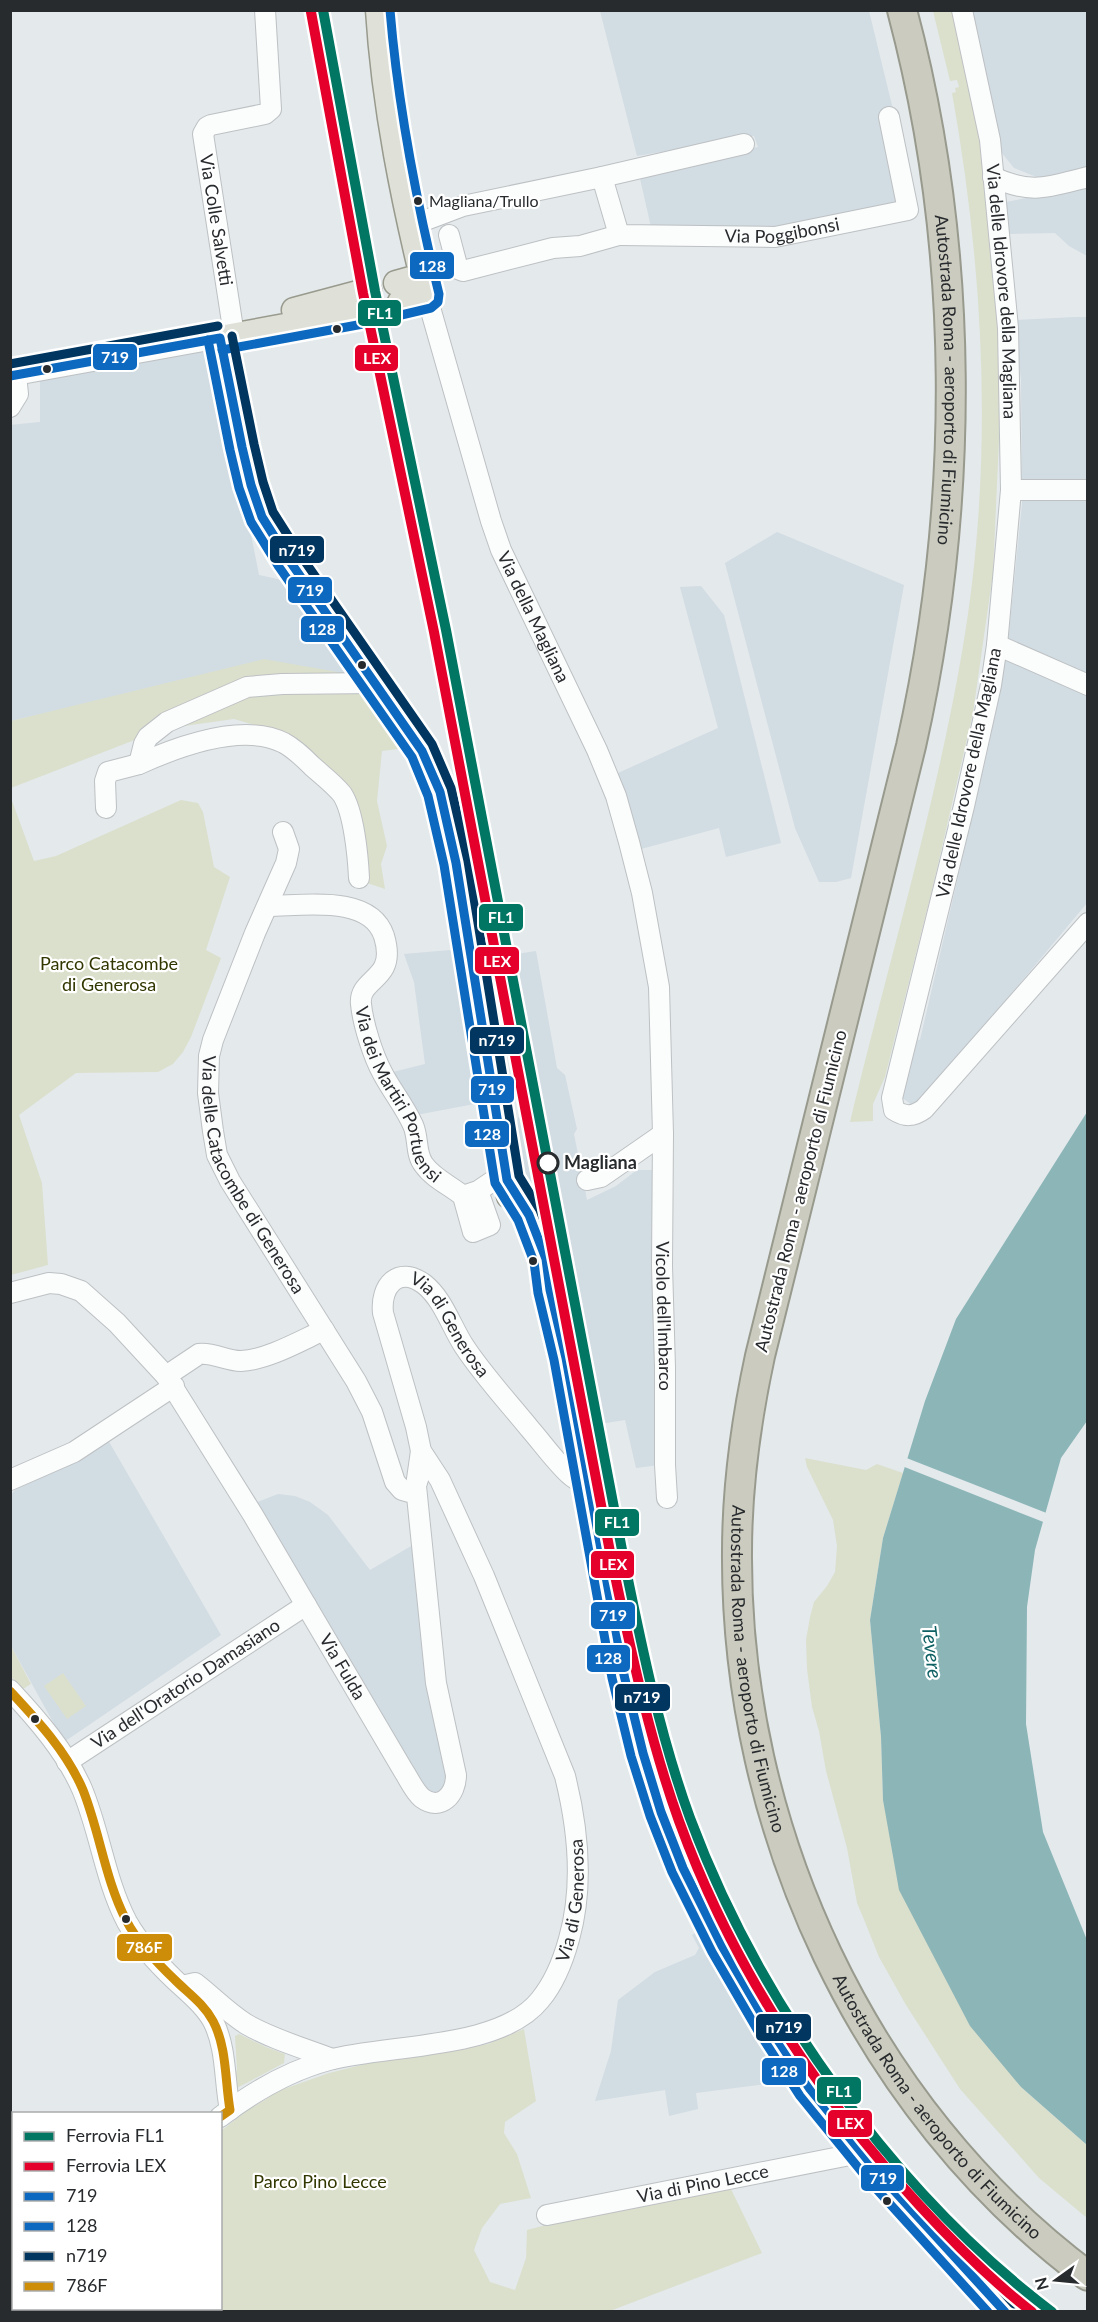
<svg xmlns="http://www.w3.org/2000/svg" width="1098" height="2322" viewBox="0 0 1098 2322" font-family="Lato,sans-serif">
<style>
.built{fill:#d2dce3}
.green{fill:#dbe0cd}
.water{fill:#8cb5b8}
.pier{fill:#e4e9ec}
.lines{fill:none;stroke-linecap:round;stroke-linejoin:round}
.minor-casing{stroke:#bdc1c3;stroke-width:22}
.major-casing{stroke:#989a8d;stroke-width:27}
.highway-casing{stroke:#989a8d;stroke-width:32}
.minor{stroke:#fbfcfc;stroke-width:20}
.major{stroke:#dfe0d7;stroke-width:24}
.highway{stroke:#cbccbf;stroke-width:28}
.bus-1-casing{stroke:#fff;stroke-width:14}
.bus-2-casing{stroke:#fff;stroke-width:14}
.bus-3-casing{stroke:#fff;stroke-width:14}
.bus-4-casing{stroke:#fff;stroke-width:14}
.bus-1{stroke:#0c69bf;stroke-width:9}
.bus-2{stroke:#0c69bf;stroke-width:9}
.bus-3{stroke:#00365f;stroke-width:9}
.bus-4{stroke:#ce8d09;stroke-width:9}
.rail-1-casing{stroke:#fff;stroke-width:15}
.rail-2-casing{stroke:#fff;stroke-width:15}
.rail-1{stroke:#007663;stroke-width:10}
.rail-2{stroke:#e4002b;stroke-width:10}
.bus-dot{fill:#282b2e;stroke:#fff;stroke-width:2}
.stop-dot{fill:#fff;stroke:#282b2e;stroke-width:3}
.labels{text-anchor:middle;stroke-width:4.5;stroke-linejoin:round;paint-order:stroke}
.bus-label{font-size:16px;fill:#282b2e;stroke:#fff;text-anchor:start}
.street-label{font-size:18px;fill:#282b2e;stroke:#fff}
.park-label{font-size:18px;fill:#323700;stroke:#fff}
.stop-label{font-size:18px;font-weight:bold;fill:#282b2e;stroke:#fff;text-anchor:start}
.water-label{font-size:20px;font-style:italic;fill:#106164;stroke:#fff}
.line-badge{stroke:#fff;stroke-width:2}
.badge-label{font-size:16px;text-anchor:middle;font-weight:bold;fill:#fff}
</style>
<rect width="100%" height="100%" fill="#e4e9ec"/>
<path class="built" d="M600,11H869L916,204L774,227H651L639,174L758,147L754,136L637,156Z
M970,11H1087V173L1039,178L1014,168L1002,153Z
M1087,186V256L1069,246L1055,233L1008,234L1006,202Z
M1075,317H1087V673L1008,642L1022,504L1021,380L1015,320Z
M214,348L259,575L296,583L360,676L89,703L11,721L10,425L40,422V378Z
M777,532L904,585L851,878L836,882H819L795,828L725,563Z
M701,586L724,615L781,843L726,857L719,828L641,849L618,773L718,728L680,587Z
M1006,656L1087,692V903L916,1108L901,1097L912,1039L920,1040L990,740Z
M462,949L485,1102L416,1115L389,1073L425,1064L414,982L404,954Z
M536,951L557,1068L565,1075L577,1129L574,1134L587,1200L616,1186L637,1170H654L659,1465L636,1468L625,1420L587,1426L549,1229L540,1203L525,1201L512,1160L518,1118L526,1110L497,957Z
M108,1440L221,1635L64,1742L11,1646L10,1496L15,1490L74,1462Z
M278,1494L295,1496L310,1502L328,1515L370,1570L413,1545L452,1764L442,1795L426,1794L255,1503Z
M701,1929L788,2081L696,2093L698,2109L669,2116L665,2090L595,2101L611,2051L618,2000L655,1972L695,1955L699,1948L692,1935Z"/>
<path class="green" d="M933,11H954L975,95L998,305L1000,418L993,573L973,713L933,886L885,1077L873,1104V1121L850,1122C887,967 935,810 962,652C994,467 985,277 952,93L956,92L955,88L959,87L957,80L950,81Z
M264,659L360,676L414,747L382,751L377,801L387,846L381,864L385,889L364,882L349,794L322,761L281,733L234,719L163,729L11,788V721Z
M11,798L34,861L56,856L181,800L198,803L203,812L214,867L230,877L206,950L221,958L191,1037L183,1052L173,1064L158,1072L76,1073L19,1115L42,1183L48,1265L11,1275Z
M805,1458L866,1470L877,1464L903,1473L883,1538L870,1620L881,1737L883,1800L1021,2087L1087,2145V2218L1039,2178L960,2089L906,2005L879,1957L865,1922L857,1903L847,1848L826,1771L819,1731L812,1707L807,1669L806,1640L810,1617L814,1602L827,1586L835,1572L837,1546L833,1520L807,1467Z
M11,1646L31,1684L23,1689L11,1677Z
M63,1673L86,1706L67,1719L44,1686Z
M524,2029L536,2101L505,2122L504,2133L517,2154L531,2198L500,2204L482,2228L474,2250L490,2282L515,2290L526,2258L527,2230L576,2217L729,2185L762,2253L610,2311L61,2312L63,2308H220L221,2131L245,2112L281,2090L329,2073L401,2055L449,2052L488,2044Z
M239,2034L266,2047L285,2054L284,2063L237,2088L234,2085L237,2069L235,2036Z"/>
<path class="water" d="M1087,1112V1421L1061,1458L1035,1550L1027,1607L1026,1724L1043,1832L1087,1940V2145L1021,2087L970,2026L899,1890L883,1800L881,1737L870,1620L883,1538L925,1401L956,1319Z"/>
<path class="pier" d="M904,1457L1049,1514L1046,1523L902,1466Z"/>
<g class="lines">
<defs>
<g id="minor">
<path id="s1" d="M962,10L990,140L1008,328L1011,490L997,645L991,685L964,806L892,1098L894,1110C905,1117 913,1117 924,1109L1088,923"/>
<path id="s2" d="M602,177L619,235L775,237L908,210L889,117"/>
<path d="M993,177C1032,195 1048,187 1088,177"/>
<path d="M410,226L463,206L602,177L744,144"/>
<path d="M449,235L458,269L463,271L553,248L580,246L619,235"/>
<path id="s3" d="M427,297L491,521L501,550L597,750L616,796L629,842L642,893L659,987L663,1134L601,1177L587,1180"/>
<path d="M234,335L203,134L207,127L211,125L265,114L271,109L265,10"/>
<path d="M10,376L220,338"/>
<path d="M10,407L18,394L16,375"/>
<path d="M1011,490H1088"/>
<path d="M997,645L1088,685"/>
<path d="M106,808L105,781L108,772L139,764"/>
<path id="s4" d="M283,832L289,849L286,863L255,933L213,1040L209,1056L208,1093L213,1131L217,1155L230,1181L356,1381L372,1412L395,1482L402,1490L409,1492L415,1488L419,1476"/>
<path d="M359,878C358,857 354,812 342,794C334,784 322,775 312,766C303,757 295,749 284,743C243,722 177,747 139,764L144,744L148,737L167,722L247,687L282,684L375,683"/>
<path id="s5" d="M268,906C303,906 370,894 384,936C387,946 389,957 384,967C377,981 359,986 361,1004C363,1024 373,1056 383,1074C392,1091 405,1107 413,1125C419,1138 415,1154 424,1165C433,1178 451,1186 463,1196"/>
<path id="s6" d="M663,1134L662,1266L665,1367V1465L667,1498"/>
<path d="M478,1191L490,1225L473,1232L463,1196L478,1191L506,1172"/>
<path id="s7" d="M10,1293L49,1283L61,1284L81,1291L117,1323L166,1376L253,1515L403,1770C409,1779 414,1791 422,1798C441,1812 456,1794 456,1775L436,1683L416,1486L421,1451"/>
<path d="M166,1376L199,1354C213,1352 226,1361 241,1361C267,1360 300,1341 324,1330"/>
<path d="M10,1480L74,1452L174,1386"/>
<path d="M10,1690C37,1719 66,1752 82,1789C100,1832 105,1880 127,1922C140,1945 157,1963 176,1981C189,1993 204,2005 213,2021C227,2049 224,2080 230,2110"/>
<path id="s8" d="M67,1762L306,1605"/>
<path d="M186,1985L195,1983C212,1996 227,2012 246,2024C272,2039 303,2048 332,2059"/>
<path id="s9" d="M220,2117C254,2091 288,2071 329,2060C388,2044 500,2050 540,2000C555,1982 563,1961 569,1939C584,1886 578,1828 565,1776L484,1576L440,1480L421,1451L416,1427L383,1313C380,1286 398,1265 424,1284C443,1299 451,1326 464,1346C483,1375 508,1402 530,1429C543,1444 555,1461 569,1474C575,1480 582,1483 589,1486"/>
<path d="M10,2181L14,2180"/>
<path id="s10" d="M547,2215L860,2153"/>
<path d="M46,2312L48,2308"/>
</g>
<path id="major" d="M378,10C384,107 404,204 427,297L400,302
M396,283L421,276
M294,310L369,290
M372,310L220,338L221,345L242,447L251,485L262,517L289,560L415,741C452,796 455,871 466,934C481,1022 495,1109 509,1196
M507,1180L529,1215L546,1259L550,1290L566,1358L624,1675L643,1753L661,1812L683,1868L722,1946L768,2025L810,2089L879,2174L1005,2312"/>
<g id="highway">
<path id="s11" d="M902,10C966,250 965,505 911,746L760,1356C746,1421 737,1486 737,1552C735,1829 864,2109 1088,2276"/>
</g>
</defs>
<use href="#minor" class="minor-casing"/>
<use href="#major" class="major-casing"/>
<use href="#highway" class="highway-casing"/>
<use href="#minor" class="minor"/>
<use href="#major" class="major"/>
<use href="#highway" class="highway"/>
<defs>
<path id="bus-1" d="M220,338L242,447L251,485L262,517L289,560L422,751L440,792L456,863L507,1180L529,1215L546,1259L550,1290L566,1358L624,1675L643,1753L661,1812L683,1868L722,1946L768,2025L810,2089L879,2174L1005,2312
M10,376L220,338"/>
<path id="bus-2" d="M208,340L230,450L239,488L251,522L279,567L412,757L428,796L444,865L495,1183L518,1220L534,1262L538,1293L554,1360L612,1678L631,1756L650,1816L672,1872L712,1952L758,2031L800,2096L870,2182L988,2312
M222,350L363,324L431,308L438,302L439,294C416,200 398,107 390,10"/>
<path id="bus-3" d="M232,336L254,444L263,482L273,512L299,553L432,744L451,788L468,861L519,1176L540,1210L558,1256L562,1288L578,1356L636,1672L655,1750L672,1808L694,1863L733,1940L778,2019L820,2082L888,2166L1014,2304
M10,364L218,326"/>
<path id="bus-4" d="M10,1691C38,1721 67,1752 83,1790C100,1833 105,1879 126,1920C138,1943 157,1963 175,1980C188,1993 204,2004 213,2021C227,2047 225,2081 230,2110L220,2117"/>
</defs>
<use href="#bus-1" class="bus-1-casing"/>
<use href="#bus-2" class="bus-2-casing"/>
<use href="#bus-3" class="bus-3-casing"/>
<use href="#bus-4" class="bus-4-casing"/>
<use href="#bus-1" class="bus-1"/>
<use href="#bus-2" class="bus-2"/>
<use href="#bus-3" class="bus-3"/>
<use href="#bus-4" class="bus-4"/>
<defs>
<path id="rail-1" d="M323,10L375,291L446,630L623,1555C641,1643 659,1733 690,1818C759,2003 894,2192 1052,2312"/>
<path id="rail-2" d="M311,12L363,293L434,632L611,1557C630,1646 648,1735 679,1821C731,1964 817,2094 920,2206C955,2244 992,2281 1032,2312"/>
</defs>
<use href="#rail-1" class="rail-1-casing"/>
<use href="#rail-2" class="rail-2-casing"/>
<use href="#rail-1" class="rail-1"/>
<use href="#rail-2" class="rail-2"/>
</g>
<g class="bus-dot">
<circle cx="418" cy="201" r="5"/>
<circle cx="337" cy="329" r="5"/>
<circle cx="47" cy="369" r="5"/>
<circle cx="362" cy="665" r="5"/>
<circle cx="533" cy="1261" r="5"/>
<circle cx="35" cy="1719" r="5"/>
<circle cx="126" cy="1919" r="5"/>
<circle cx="887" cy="2201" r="5"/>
</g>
<circle class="stop-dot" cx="548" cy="1163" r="10"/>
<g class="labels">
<g class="bus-label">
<text x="429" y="207">Magliana/Trullo</text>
</g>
<g class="street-label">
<text transform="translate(216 220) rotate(81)" y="6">Via Colle Salvetti</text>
<text dy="6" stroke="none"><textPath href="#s2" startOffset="224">Via Poggibonsi</textPath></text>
<text dy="6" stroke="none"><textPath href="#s1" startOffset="285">Via delle Idrovore della Magliana</textPath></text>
<text dy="6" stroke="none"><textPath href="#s11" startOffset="374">Autostrada Roma - aeroporto di Fiumicino</textPath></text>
<text dy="6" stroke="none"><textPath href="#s3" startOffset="338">Via della Magliana</textPath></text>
<text transform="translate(969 773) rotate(-78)" y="6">Via delle Idrovore della Magliana</text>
<text dy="6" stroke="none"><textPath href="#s5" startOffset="304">Via dei Martiri Portuensi</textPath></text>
<text dy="6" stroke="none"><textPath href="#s4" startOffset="370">Via delle Catacombe di Generosa</textPath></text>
<text transform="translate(801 1191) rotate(-76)" y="6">Autostrada Roma - aeroporto di Fiumicino</text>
<text dy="6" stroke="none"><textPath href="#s6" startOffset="182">Vicolo dell'Imbarco</textPath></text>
<text dy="6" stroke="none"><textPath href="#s9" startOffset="1196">Via di Generosa</textPath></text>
<text dy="6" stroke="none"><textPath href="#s7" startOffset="534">Via Fulda</textPath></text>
<text dy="6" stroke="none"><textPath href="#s11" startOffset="1688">Autostrada Roma - aeroporto di Fiumicino</textPath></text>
<text dy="6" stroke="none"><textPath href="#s8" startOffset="142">Via dell'Oratorio Damasiano</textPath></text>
<text dy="6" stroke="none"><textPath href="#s9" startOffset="454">Via di Generosa</textPath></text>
<text dy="6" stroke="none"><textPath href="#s11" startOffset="2174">Autostrada Roma - aeroporto di Fiumicino</textPath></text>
<text dy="6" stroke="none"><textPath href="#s10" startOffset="159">Via di Pino Lecce</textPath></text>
</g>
<g class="park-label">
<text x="109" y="970">Parco Catacombe<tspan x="109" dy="21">di Generosa</tspan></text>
<text x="320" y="2188">Parco Pino Lecce</text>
</g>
<g class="stop-label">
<text x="564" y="1169">Magliana</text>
</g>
<g class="water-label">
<text transform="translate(932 1652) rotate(83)" y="7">Tevere</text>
</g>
</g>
<g class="line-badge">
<rect x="409" y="251" width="46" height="29" rx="6" fill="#0c69bf"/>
<rect x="357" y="299" width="45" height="28" rx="6" fill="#007663"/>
<rect x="92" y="343" width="46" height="28" rx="6" fill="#0c69bf"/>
<rect x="354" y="344" width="45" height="28" rx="6" fill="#e4002b"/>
<rect x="269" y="535" width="56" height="29" rx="6" fill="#00365f"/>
<rect x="287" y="576" width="46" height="28" rx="6" fill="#0c69bf"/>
<rect x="300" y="615" width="45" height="28" rx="6" fill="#0c69bf"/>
<rect x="478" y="903" width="46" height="29" rx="6" fill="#007663"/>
<rect x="474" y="946" width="46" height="29" rx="6" fill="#e4002b"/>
<rect x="469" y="1026" width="56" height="29" rx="6" fill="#00365f"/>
<rect x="470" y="1075" width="45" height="29" rx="6" fill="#0c69bf"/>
<rect x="464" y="1120" width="46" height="28" rx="6" fill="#0c69bf"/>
<rect x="594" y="1508" width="46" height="29" rx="6" fill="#007663"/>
<rect x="590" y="1550" width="45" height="29" rx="6" fill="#e4002b"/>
<rect x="590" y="1601" width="46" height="29" rx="6" fill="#0c69bf"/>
<rect x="586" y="1644" width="45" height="29" rx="6" fill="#0c69bf"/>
<rect x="614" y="1683" width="57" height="29" rx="6" fill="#00365f"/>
<rect x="116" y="1933" width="57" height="29" rx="6" fill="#ce8d09"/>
<rect x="755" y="2013" width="57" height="29" rx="6" fill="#00365f"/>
<rect x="761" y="2057" width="46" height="29" rx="6" fill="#0c69bf"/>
<rect x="816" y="2076" width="46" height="29" rx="6" fill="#007663"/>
<rect x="827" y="2109" width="46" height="29" rx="6" fill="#e4002b"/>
<rect x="860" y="2164" width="45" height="28" rx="6" fill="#0c69bf"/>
</g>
<g class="badge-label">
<text x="432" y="272">128</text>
<text x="380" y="319">FL1</text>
<text x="115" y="363">719</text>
<text x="377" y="364">LEX</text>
<text x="297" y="556">n719</text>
<text x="310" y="596">719</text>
<text x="322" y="635">128</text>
<text x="501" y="923">FL1</text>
<text x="497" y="967">LEX</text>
<text x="497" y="1046">n719</text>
<text x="492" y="1095">719</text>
<text x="487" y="1140">128</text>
<text x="617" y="1528">FL1</text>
<text x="613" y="1570">LEX</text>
<text x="613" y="1621">719</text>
<text x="608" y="1664">128</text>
<text x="642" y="1703">n719</text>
<text x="144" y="1953">786F</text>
<text x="784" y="2033">n719</text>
<text x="784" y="2077">128</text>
<text x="839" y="2097">FL1</text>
<text x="850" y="2129">LEX</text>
<text x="883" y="2184">719</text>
</g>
<rect width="1098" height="2322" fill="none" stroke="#282b2e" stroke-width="24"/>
<rect x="12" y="2112" width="210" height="198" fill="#ffffff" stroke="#a9aaab" stroke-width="1.5"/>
<rect x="24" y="2132" width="30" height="9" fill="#007663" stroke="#a9aaab" stroke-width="1.5"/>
<text x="66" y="2142" font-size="18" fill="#282b2e">Ferrovia FL1</text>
<rect x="24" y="2162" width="30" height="9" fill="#e4002b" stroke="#a9aaab" stroke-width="1.5"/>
<text x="66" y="2172" font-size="18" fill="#282b2e">Ferrovia LEX</text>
<rect x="24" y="2192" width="30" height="9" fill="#0c69bf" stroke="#a9aaab" stroke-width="1.5"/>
<text x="66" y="2202" font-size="18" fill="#282b2e">719</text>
<rect x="24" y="2222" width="30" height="9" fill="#0c69bf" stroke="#a9aaab" stroke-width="1.5"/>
<text x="66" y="2232" font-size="18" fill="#282b2e">128</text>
<rect x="24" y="2252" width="30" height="9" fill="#00365f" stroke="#a9aaab" stroke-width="1.5"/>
<text x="66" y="2262" font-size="18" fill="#282b2e">n719</text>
<rect x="24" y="2282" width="30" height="9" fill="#ce8d09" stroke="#a9aaab" stroke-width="1.5"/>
<text x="66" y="2292" font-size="18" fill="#282b2e">786F</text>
<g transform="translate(1056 2280) rotate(255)" stroke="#ffffff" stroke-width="4.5" paint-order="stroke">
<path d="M0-4.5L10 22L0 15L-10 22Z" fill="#282b2e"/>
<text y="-9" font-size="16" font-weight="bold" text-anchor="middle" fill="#282b2e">N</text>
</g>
</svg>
